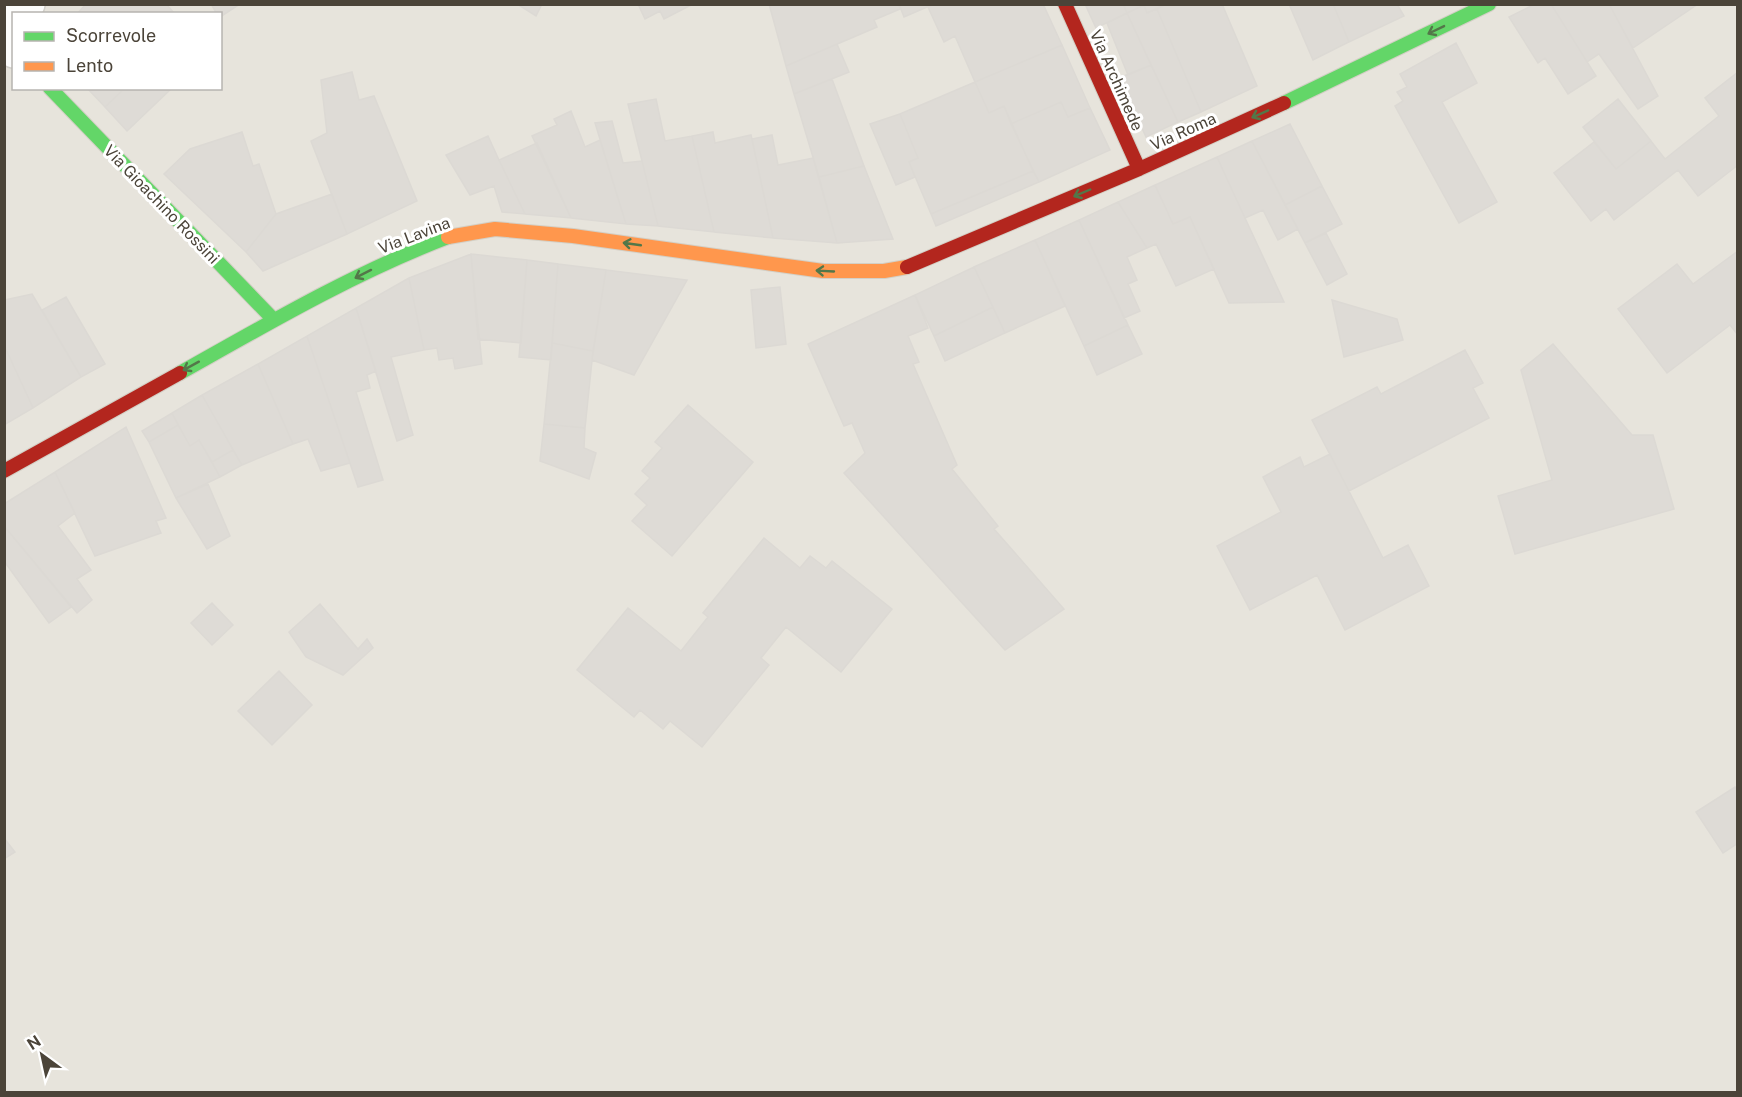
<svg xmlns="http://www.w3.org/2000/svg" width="1742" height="1097" viewBox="0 0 1742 1097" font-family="'Public Sans',sans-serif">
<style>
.residential{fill:#e7e4dc;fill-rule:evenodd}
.building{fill:#dedbd6;stroke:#dcd9d4;stroke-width:1.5}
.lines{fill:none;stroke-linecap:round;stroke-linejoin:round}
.street-casing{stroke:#d2d0cb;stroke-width:36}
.fast-casing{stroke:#d3cfc5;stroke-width:16}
.slow-casing{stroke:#d3cfc5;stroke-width:16}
.jam-casing{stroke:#d3cfc5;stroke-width:16}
.street{stroke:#fdfdfc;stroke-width:33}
.fast{stroke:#63d668;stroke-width:14}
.slow{stroke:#ff974d;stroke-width:14}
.jam{stroke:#b3261e;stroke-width:14}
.oneway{stroke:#537749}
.labels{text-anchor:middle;stroke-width:6;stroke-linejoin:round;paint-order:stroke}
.street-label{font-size:16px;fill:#4b4439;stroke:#fff}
</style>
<rect width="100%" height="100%" fill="#f4f2ee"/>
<path class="residential" d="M5,5H1737V1092H5ZM14,14H220V88H14Z"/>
<path class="building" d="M86,4H166L175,14H77Z
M211,4H240L220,17V14H217Z
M517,4H542L536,16Z
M638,4H693L664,19L660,11L645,19Z
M769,4H899L900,9L874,20L877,27L786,66Z
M899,4H934L904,17Z
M934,4H1043L1062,45L975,82L955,36L944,42L928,7Z
M1085,4H1123L1127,13L1096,28Z
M1123,4H1166L1147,13L1144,5L1127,13Z
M1166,4H1222L1257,86L1201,112L1157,9Z
M1289,4H1333L1349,42L1313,60Z
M1333,4H1397L1404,16L1349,42Z
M1535,4H1551L1596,76L1568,94L1545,58L1538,63L1509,17Z
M1551,4H1609L1658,96L1638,109L1599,54L1587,62Z
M1609,4H1698L1633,48Z
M1144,5L1147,13L1157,9L1201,112L1178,122L1127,13Z
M1127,13L1151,65L1128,75L1107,23Z
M1456,43L1477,83L1442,102L1497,202L1459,223L1395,106L1403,101L1397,92L1407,87L1400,74Z
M837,44L849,72L794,94L786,66Z
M1062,45L1090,108L1068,117L1061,102L1011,124L1004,106L989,113L975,82Z
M1151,65L1178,122L1146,137L1119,78Z
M352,72L359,100L374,96L417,201L347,234L311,141L327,133L321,80Z
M1738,72V165L1698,196L1678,170L1614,220L1606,209L1591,221L1554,173L1594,142L1616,169L1651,141L1665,159L1719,116L1705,98Z
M832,79L864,166L819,177L794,94Z
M975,82L989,113L1004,106L1033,171L931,214L909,162L918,158L900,114Z
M87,88H125L105,107Z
M125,88H172L127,131L105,107Z
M656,99L665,141L692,136L714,232L658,226L628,104Z
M1618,99L1651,141L1616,169L1583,127Z
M1061,102L1068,117L1090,108L1110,150L1039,182L1011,124Z
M571,111L585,147L600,140L626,224L571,218L532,136L557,125L554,119Z
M900,114L918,158L909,162L915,177L896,185L870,124Z
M612,121L623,163L642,161L658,226L626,224L595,123Z
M1290,124L1322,186L1285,205L1252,141Z
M242,132L253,166L259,164L276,214L246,252L164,174L190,149Z
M713,132L715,143L751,135L773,238L714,232L692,136Z
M772,135L778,165L813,158L837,243L773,238L752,139Z
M488,136L499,160L525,214L502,212L494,186L470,195L446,155Z
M1252,141L1298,229L1278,240L1263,210L1245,218L1217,157Z
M537,143L571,218L525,214L499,160Z
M1217,157L1245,218L1284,302L1229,303L1190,217L1173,224L1155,185Z
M864,166L893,239L837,243L819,177Z
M1033,171L1039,182L936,226L931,214Z
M1155,185L1173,224L1190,217L1214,269L1176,286L1156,244L1147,248L1118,202Z
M1322,186L1342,224L1305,243L1285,205Z
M332,194L347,234L263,271L246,252L276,214Z
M1118,202L1147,248L1127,257L1137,280L1128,284L1140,311L1124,318L1079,220Z
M1079,220L1128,325L1084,346L1035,240Z
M1326,233L1347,274L1327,285L1305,243Z
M1035,240L1065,306L1005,333L974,267Z
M1738,251V335L1730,325L1667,373L1618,309L1677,264L1693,284Z
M471,254L482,364L455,369L453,358L439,360L437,348L424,350L409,278Z
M471,254L527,260L521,343L478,339Z
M527,260L558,264L551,360L519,357Z
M558,264L606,270L593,351L552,343Z
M974,267L993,307L934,336L915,295Z
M606,270L687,280L634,375L592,360Z
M409,278L424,350L391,357L413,435L397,441L356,308Z
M780,287L786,344L756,348L751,290Z
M32,294L81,377L33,408L4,345V300Z
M915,295L928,328L908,336L919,362L913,364L957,465L952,469L998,526L994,529L1064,609L1005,650L844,473L865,453L852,423L844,426L808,344Z
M66,297L105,364L81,377L42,310Z
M1332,300L1397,319L1403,340L1344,357Z
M993,307L1005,333L945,361L934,336Z
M356,308L376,371L367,375L370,388L356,392L383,480L358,487L307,336Z
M1128,325L1142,354L1097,375L1084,346Z
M307,336L350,463L321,471L308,439L293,444L258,364Z
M552,343L593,351L585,428L544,424Z
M1553,344L1632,435H1653L1674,509L1515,554L1498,496L1552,480L1521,370Z
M4,345L33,408L4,425Z
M1465,350L1483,383L1473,388L1489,418L1349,491L1312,420L1377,387L1381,394Z
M258,364L293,444L242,465L202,395Z
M202,395L233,450L212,462L199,440L190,446L172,413Z
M688,405L753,462L672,556L632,521L647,505L635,494L650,478L642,471L662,448L655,442Z
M172,413L178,425L149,442L142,431Z
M544,424L585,428L584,448L596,453L589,479L540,461Z
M178,425L190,446L199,440L220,477L176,498L149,442Z
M126,427L166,518L156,521L161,533L95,556L55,472Z
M233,450L242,465L220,477L212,462Z
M1330,454L1383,558L1408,545L1429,586L1345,630L1317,575L1250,610L1217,546L1281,512L1263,477L1300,457L1304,467Z
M55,472L75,513L58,526L91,570L77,579L92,600L77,613L4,526V504Z
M208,484L230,536L207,549L176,498Z
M4,526L71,607L49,623L4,561Z
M764,538L800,568L810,556L826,568L832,561L892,609L841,672L786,627L761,658L769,665L702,747L670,721L663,729L640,710L634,717L577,670L628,608L681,651L708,617L703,613Z
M212,603L233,625L212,645L191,623Z
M320,604L358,649L367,639L373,648L343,675L306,657L289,632Z
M279,671L312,705L272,745L238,711Z
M1735,787L1738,791V843L1723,853L1696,812Z
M4,838L15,852L4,859Z"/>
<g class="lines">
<defs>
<path id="street" d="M15,14L28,4
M4,41L14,51"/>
<path id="fast" d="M50,88L274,320
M1284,103L1489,4
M180,373C267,324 354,273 448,237"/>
<path id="slow" d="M448,237L495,229L573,236L823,271H884L907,267"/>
<path id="jam" d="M1065,4L1139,169
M907,267L1139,169L1284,103
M4,471L180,373"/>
</defs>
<use href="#street" class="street-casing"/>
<use href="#fast" class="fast-casing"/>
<use href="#slow" class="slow-casing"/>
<use href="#jam" class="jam-casing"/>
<use href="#street" class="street"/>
<use href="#fast" class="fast"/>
<use href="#slow" class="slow"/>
<use href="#jam" class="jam"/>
</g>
<defs><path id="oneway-shaft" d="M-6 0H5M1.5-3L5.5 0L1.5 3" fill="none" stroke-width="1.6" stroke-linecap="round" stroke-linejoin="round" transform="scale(1.5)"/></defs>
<g class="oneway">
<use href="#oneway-shaft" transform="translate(1436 30) rotate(154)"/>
<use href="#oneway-shaft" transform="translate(1260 114) rotate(156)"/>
<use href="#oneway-shaft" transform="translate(1082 193) rotate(157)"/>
<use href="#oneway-shaft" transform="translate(632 244) rotate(-172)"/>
<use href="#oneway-shaft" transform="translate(825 271) rotate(-177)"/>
<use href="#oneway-shaft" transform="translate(363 274) rotate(153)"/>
<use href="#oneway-shaft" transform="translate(191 366) rotate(151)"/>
</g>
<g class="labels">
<g class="street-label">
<text transform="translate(1117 80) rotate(66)" y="6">Via Archimede</text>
<text transform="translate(1183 131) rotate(-24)" y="6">Via Roma</text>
<text transform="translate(162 204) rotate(46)" y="6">Via Gioachino Rossini</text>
<text transform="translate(414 235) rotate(-21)" y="6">Via Lavina</text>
</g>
</g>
<rect width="1742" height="1097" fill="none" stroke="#4b4439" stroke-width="12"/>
<rect x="12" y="12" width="210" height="78" fill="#ffffff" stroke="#b7b4b0" stroke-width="1.5"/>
<rect x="24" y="32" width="30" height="9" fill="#63d668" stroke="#b7b4b0" stroke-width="1.5"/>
<text x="66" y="42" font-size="18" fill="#4b4439">Scorrevole</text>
<rect x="24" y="62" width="30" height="9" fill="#ff974d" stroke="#b7b4b0" stroke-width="1.5"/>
<text x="66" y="72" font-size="18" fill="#4b4439">Lento</text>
<g transform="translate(42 1055) rotate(327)" stroke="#ffffff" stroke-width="4.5" paint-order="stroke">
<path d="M0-4.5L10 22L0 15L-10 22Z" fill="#4b4439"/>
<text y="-9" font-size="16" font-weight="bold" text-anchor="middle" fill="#4b4439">N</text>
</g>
</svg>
